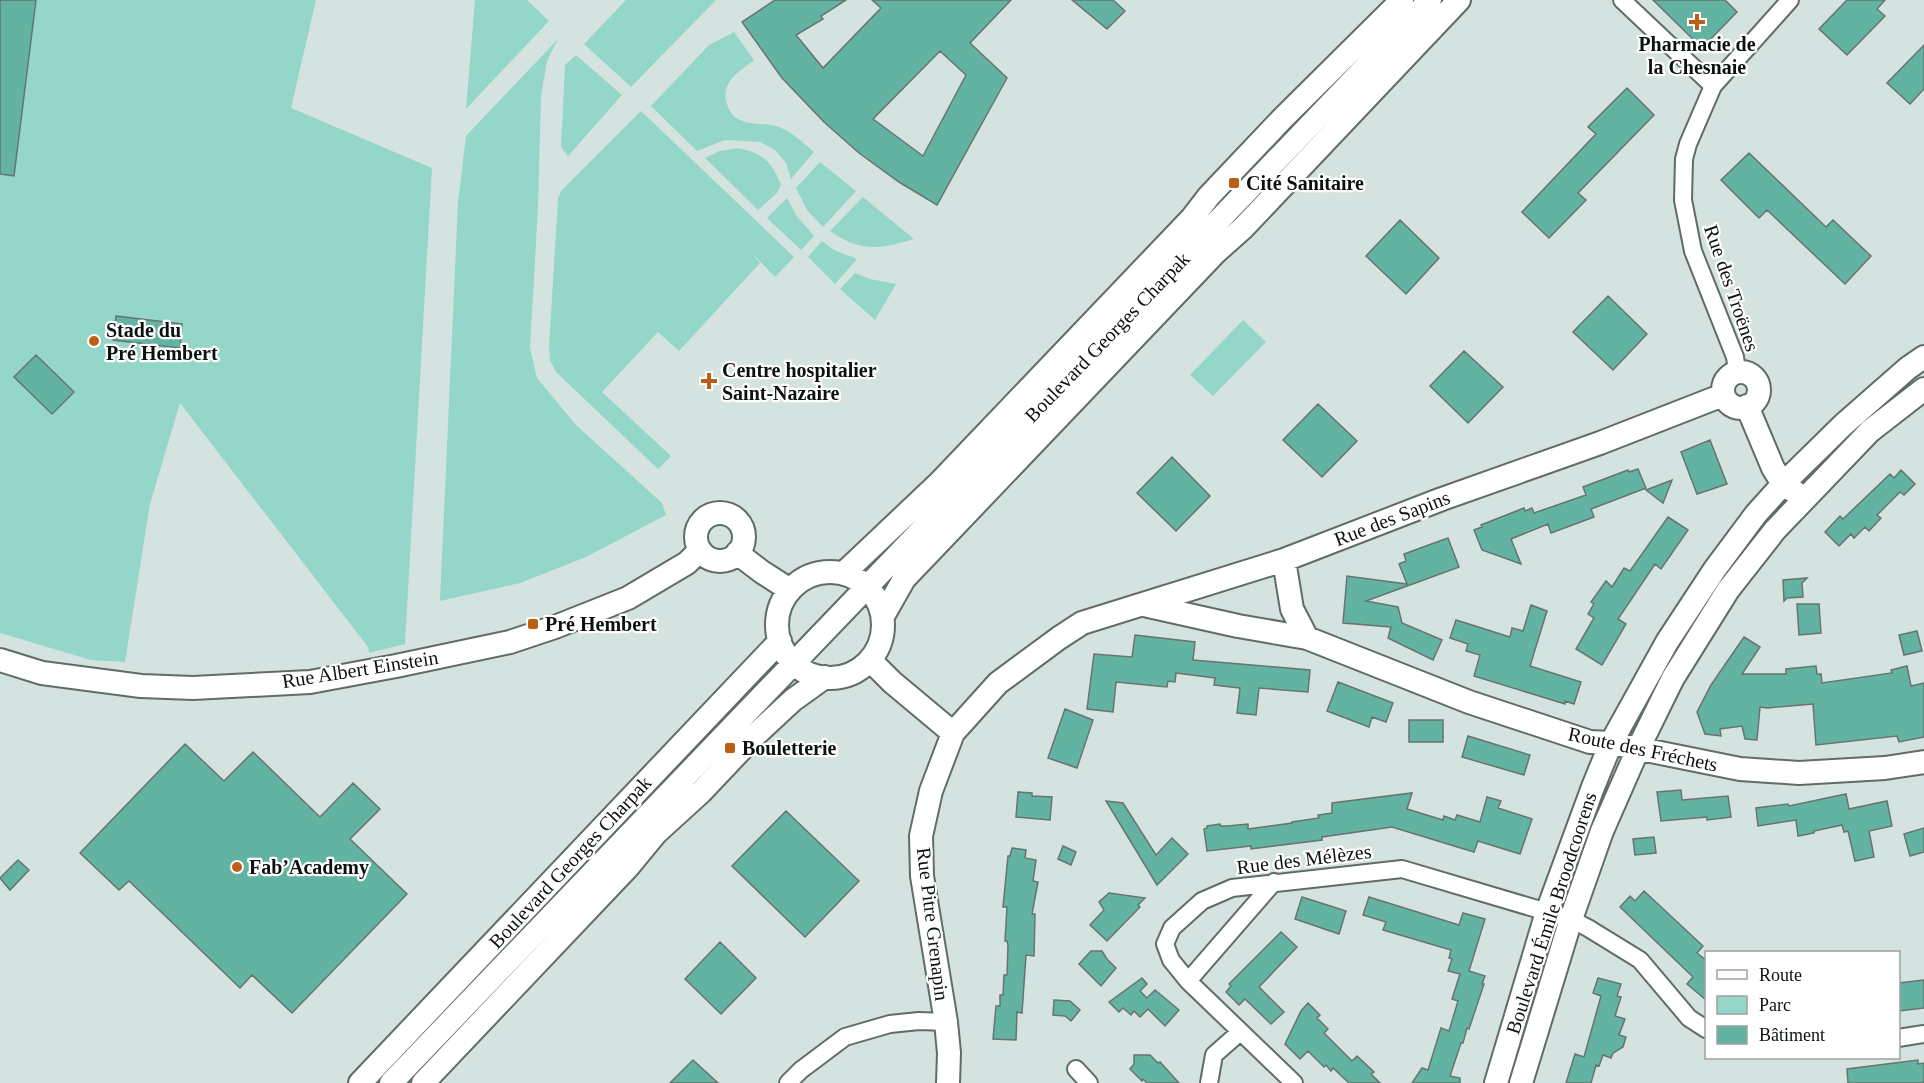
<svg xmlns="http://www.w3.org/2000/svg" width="1924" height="1083" viewBox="0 0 1924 1083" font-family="Georgia,serif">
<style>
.green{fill:#94d7c8}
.building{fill:#63b3a2;stroke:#677471;stroke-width:1.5;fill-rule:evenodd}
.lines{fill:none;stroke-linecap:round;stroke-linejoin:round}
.street-casing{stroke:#5f6c69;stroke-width:20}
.secondary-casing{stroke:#5f6c69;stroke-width:26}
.street{stroke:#fff;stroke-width:16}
.secondary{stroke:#fff;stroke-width:22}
.poi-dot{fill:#bd5e16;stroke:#fff;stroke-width:2}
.labels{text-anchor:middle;stroke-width:4.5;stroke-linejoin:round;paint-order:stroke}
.poi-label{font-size:20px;font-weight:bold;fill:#0c1110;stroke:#fff;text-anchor:start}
.street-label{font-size:20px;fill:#0c1110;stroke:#fff}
</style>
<rect width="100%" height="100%" fill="#d4e3df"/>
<path class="green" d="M0,0H316L291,108L432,168L405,644L369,653L368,647L180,403L150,504L125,662L91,660L0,633Z
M475,0H527L549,21L466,109Z
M626,0H716L631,87L584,44Z
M734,32L754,60C739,72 720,82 727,104C729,110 732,116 738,119C751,126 766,122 779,127C793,132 803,143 814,152L791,179L786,163L775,150L760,142L725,140L697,151L651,106L709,45Z
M558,39L547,61L541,96L538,207L530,348L537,378L576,425L662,503L666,515L586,557L520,583L440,601L458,202L466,136Z
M576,55L622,95L568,156L561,147L565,65Z
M641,111L794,257L775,277L751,252L760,263L679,351L658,332L602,392L671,456L658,469L556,372L550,360L549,347L558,199L561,191Z
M738,148C763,153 772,162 781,185L777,193L758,210L705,158L720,151Z
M820,162L856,191L823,227L807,210L796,188Z
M863,197L914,239C879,249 862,253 830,231Z
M787,198L796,215L814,236L801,250L767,218Z
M822,241L834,250L857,259L835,284L808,257Z
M855,273L870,279L896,284L875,320L840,289Z
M1243,320L1266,342L1213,396L1190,375Z"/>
<path class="building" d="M0,0H36L14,176L0,174Z
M775,0H846L821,16L823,19L796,35L823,68L881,8L872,0H1011L970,43L1007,78L937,205L899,182L859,153L824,122L782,78L742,22ZM940,51L966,75L923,156L873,119Z
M1072,0H1113L1125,11L1107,29Z
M1653,0H1725L1737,12L1702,48Z
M1847,0H1885L1877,9L1885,16L1847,55L1819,29Z
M1924,45V89L1910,104L1887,83Z
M1627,88L1654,115L1578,193L1586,200L1549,238L1522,212L1596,134L1588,127Z
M1749,153L1826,227L1833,220L1871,256L1845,284L1767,210L1759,218L1721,180Z
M1400,220L1439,258L1406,294L1366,256Z
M1608,296L1647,334L1613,370L1573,332Z
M116,316L182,324L180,348L113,340Z
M1464,351L1503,387L1468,423L1430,386Z
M36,355L74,392L52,414L14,377Z
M1318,404L1357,441L1322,477L1283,440Z
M1710,440L1727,484L1697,494L1681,452Z
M1172,457L1210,496L1176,531L1137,493Z
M1638,469L1646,488L1591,509L1594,517L1551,533L1548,524L1511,539L1521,564L1482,550L1474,530L1482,527L1481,525L1524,508L1525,511L1532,508L1534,513L1586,495L1583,487L1628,470L1629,472Z
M1901,470L1915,484L1904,495L1900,492L1877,515L1881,518L1869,531L1865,527L1854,538L1851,534L1839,546L1825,532L1840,516L1843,519L1890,474L1894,478Z
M1672,480L1663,503L1646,490Z
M1668,517L1688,530L1661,569L1655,564L1618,619L1626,624L1602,665L1576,649L1594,618L1588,614L1594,604L1591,602L1606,581L1612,587L1624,568L1630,571Z
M1448,538L1459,567L1366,601L1398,607L1402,623L1442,640L1433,660L1388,638L1391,627L1343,623L1347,576L1407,584L1399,564L1406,561L1404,554Z
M1807,578L1802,583L1803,597L1787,598L1784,601L1783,580Z
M1797,604H1819L1821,633L1799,635Z
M1531,605L1547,611L1530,666L1581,682L1574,704L1565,701V704L1474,676L1480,655L1466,651L1468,644L1450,638L1456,620L1510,637L1512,628L1523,631Z
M1917,631L1922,651L1904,655L1899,635Z
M1135,635L1195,642L1193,660L1310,670L1308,692L1259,688L1256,715L1237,713L1240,688L1214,685L1215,678L1176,673L1175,682L1168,681L1167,687L1116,682L1113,712L1087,709L1094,654L1132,657Z
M1744,637L1760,647L1742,674H1786V669L1816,666L1817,674H1821L1822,683L1892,673L1891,670L1907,666L1911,686L1924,683V737L1899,742L1897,736L1816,745L1813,704L1767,708L1760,707L1757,740L1745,739L1742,726L1720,729L1721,736L1705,734L1697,712L1711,685Z
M1338,682L1393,703L1386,722L1372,717L1369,727L1327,711Z
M1065,709L1093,720L1077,768L1048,758Z
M1409,720H1443V742H1409Z
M1468,736L1530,755L1524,775L1462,757Z
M185,744L224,781L253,752L320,817L353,783L380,809L350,839L407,894L292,1013L252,975L240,988L129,881L119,890L80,853Z
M1681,790L1682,800L1728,796L1731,817L1707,820V817L1661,821L1657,792Z
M1018,792L1032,793V796L1052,797L1050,820L1016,817Z
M1412,793L1407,809L1443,820L1444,816L1455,820L1457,815L1480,822L1487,797L1501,801L1498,808L1532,819L1520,854L1478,841L1474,852L1392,827L1322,837V840L1251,849V846L1207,851L1204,829L1207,828V826L1220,824L1221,826H1227L1248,824V829L1292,823V822L1319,818L1318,815L1332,813V803Z
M1846,794L1849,809L1887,801L1892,826L1869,831L1874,857L1855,861L1848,831L1844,832L1842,825L1814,831V833L1798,836L1796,820L1758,826L1756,808L1788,804L1789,806Z
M1106,801L1123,803L1156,855L1172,838L1188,854L1157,885Z
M786,811L859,881L805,937L732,866Z
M1924,828V852L1910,856L1904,834Z
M1654,837L1656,853L1635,855L1633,839Z
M1063,846L1076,852L1071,865L1058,859Z
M1012,848L1026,850L1025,858L1036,860L1033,881L1038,882L1032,914H1035L1034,956L1026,955L1022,1013L1017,1012L1016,1040L993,1039L996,1006H1000V995H1003L1004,975H1007L1008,945L1007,941H1005L1007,907H1003L1008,856H1010Z
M18,860L29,870L10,890L0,878Z
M1644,891L1703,946L1697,953L1707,961V1001L1687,984L1693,977L1620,907L1630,896L1635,901Z
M1109,893L1145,898L1138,905L1140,907L1107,941L1090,925L1104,910L1099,902Z
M1302,897L1346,911L1339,934L1295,919Z
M1369,897L1459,925L1463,913L1485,919L1469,971L1485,976L1482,984H1484L1469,1029L1467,1028L1463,1043H1461L1450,1076L1460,1078V1083H1412L1422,1068L1428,1070L1441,1028L1449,1031L1458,1001L1452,999L1460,974L1448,971L1452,959L1449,958L1451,950L1383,930L1386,922L1363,915Z
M1281,932L1297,947L1259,987L1284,1012L1271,1024L1245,999L1239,1005L1226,992L1231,986L1229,984Z
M720,942L756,978L721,1014L685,979Z
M1091,951H1102L1107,959L1116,968L1101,986L1079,964Z
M1142,978L1147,984L1140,991L1147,998L1155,990L1179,1010L1165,1026L1148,1009L1140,1017L1134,1011L1131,1015L1123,1008L1119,1012L1109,1002Z
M1598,978L1621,984L1617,996L1621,997L1615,1016L1625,1019L1619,1035L1626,1037L1623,1047L1613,1053L1611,1058L1603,1055L1599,1066L1596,1065L1591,1083H1566L1575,1054L1584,1057L1601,996L1593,993Z
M1924,980V1008L1899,1011V983Z
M1054,1000L1070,1001L1080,1010L1071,1021L1065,1016L1053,1015Z
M1308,1003L1320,1015L1317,1018L1328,1029L1324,1033L1352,1061L1357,1056L1374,1072L1371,1074L1380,1083H1349L1333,1068L1331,1071L1326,1065L1324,1067L1308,1051L1300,1059L1285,1044L1301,1011Z
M1134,1055H1150L1158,1063L1160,1062L1179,1083H1147L1143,1079L1142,1081L1130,1069L1134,1064Z
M693,1060L718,1083H670Z
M1918,1060V1064L1924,1063V1083H1848L1847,1069Z"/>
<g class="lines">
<defs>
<path id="street" d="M1622,0L1713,86
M1737,372L1735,357L1693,251L1683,200L1684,159L1688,144L1713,86L1790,0
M1188,981L1274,882
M1898,1038L1924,1034
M1076,1069L1089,1083
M788,1083L801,1070L845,1037L890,1024L919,1021L946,1022
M1209,1083L1214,1055L1240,1032
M1294,1083L1188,981L1171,960L1165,944L1172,928L1202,901L1232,888L1402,869L1547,912L1571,919L1588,928L1640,960L1689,1018L1706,1029"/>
<path id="secondary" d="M1723 390a18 18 0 1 1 36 0a18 18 0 1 1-36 0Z
M1747,406L1773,468L1783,484L1795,492
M696 537a24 24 0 1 1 48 0a24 24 0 1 1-48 0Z
M737,553L762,572L790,590
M1284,560L1292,609L1307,638
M777 625a53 53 0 1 1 106 0a53 53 0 1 1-106 0Z
M844,573L939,483L1192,218L1209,196L1283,118L1402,0
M1144,605L1238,626L1307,638L1469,702L1590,742L1611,743L1740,769L1799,773L1885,768L1924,762
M883,616L904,579L1216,252L1243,228L1459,0
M0,660L42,673L141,686L193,688L310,682L396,666L510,642L555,627L628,598L687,563L700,550
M870,660L892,682L953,733
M360,1083L780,641
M391,1083C735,720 1086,363 1430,0
M423,1083L628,867L656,833L701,792L753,737L793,700L825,677
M948,1083L949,1053L946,1022L922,876L921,836L931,791L953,733L998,683L1059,638L1082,623L1284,560L1442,499L1600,443L1723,395
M1496,1083L1547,912L1593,787L1611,743L1667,642L1715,569L1756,514L1783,484L1843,425L1908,368L1924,357
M1521,1083L1571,919L1602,831L1638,749L1673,678L1728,590L1775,530L1870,431L1924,389"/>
</defs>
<use href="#street" class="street-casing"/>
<use href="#secondary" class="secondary-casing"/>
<use href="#street" class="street"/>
<use href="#secondary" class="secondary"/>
</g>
<g class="poi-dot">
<path d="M1694 13h6v6h6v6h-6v6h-6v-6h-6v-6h6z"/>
<rect x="1228" y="177" width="12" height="12" rx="3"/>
<circle cx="94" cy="341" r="6"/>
<path d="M706 372h6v6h6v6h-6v6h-6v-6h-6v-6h6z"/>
<rect x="527" y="618" width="12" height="12" rx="3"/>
<rect x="724" y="742" width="12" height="12" rx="3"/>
<circle cx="237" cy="867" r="6"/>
</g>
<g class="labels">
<g class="poi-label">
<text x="1697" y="51" text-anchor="middle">Pharmacie de<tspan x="1697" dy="23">la Chesnaie</tspan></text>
<text x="1246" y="190">Cité Sanitaire</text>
<text x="106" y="337">Stade du<tspan x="106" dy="23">Pré Hembert</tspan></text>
<text x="722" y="377">Centre hospitalier<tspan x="722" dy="23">Saint-Nazaire</tspan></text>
<text x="545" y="631">Pré Hembert</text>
<text x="742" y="755">Bouletterie</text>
<text x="249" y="874">Fab’Academy</text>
</g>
<g class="street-label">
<text transform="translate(1732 288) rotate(71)" y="7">Rue des Troënes</text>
<text transform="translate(1107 337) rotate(-46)" y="7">Boulevard Georges Charpak</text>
<text transform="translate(1392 518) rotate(-21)" y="7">Rue des Sapins</text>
<text transform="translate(360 669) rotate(-9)" y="7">Rue Albert Einstein</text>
<text transform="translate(1643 749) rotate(12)" y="7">Route des Fréchets</text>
<text transform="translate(1304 859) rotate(-7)" y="7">Rue des Mélèzes</text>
<text transform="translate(570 862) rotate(-47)" y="7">Boulevard Georges Charpak</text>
<text transform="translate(1551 913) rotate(-72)" y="7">Boulevard Émile Broodcoorens</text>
<text transform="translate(933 924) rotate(83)" y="7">Rue Pitre Grenapin</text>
</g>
</g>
<rect x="1705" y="951" width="195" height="108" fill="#ffffff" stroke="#9ea09f" stroke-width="1.5"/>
<rect x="1717" y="970" width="30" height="9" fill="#ffffff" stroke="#9ea09f" stroke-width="1.5"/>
<text x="1759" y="981" font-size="18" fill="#0c1110">Route</text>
<rect x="1717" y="996" width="30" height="18" fill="#94d7c8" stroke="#9ea09f" stroke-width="1.5"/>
<text x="1759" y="1011" font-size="18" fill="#0c1110">Parc</text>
<rect x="1717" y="1026" width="30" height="18" fill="#63b3a2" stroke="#9ea09f" stroke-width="1.5"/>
<text x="1759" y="1041" font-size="18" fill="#0c1110">Bâtiment</text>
</svg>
